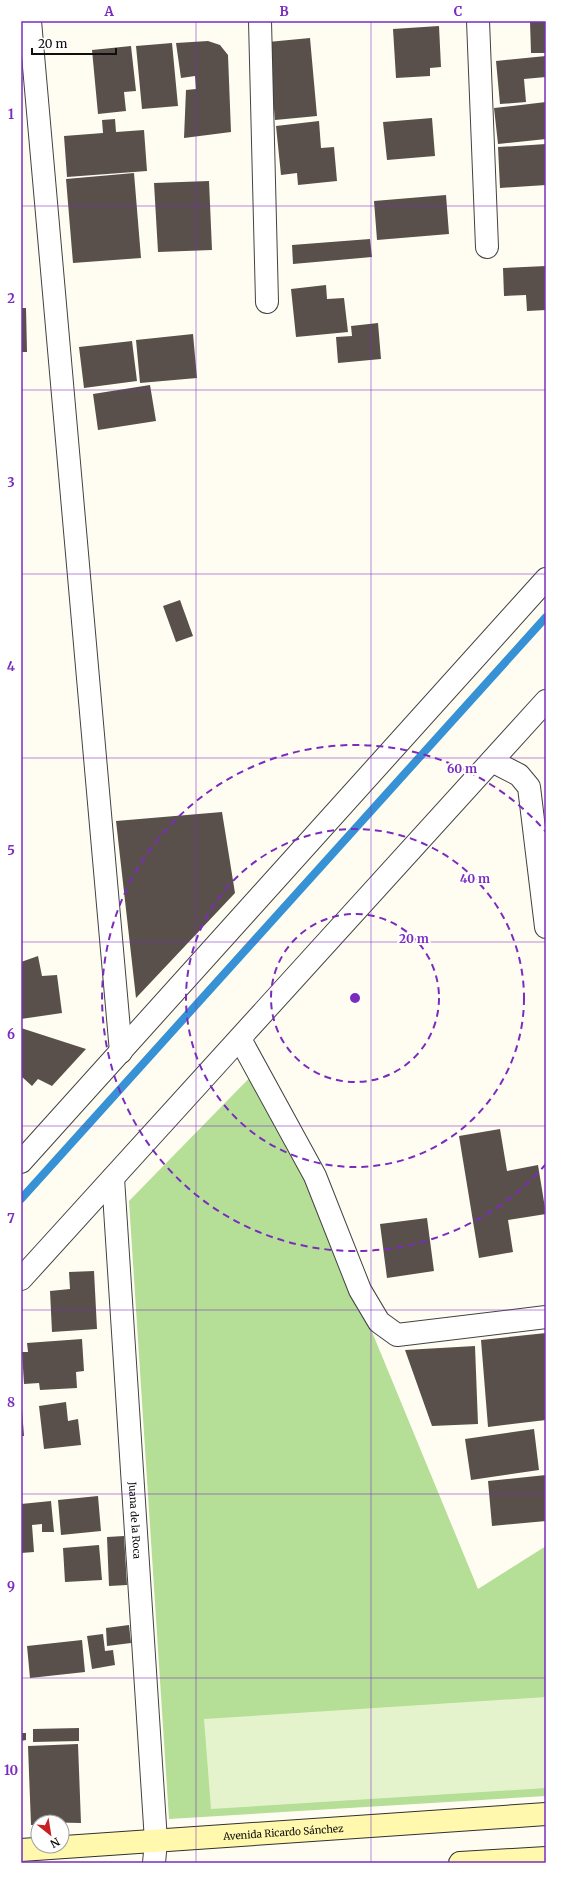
<svg xmlns="http://www.w3.org/2000/svg" width="567" height="1884" viewBox="0 0 567 1884" font-family="Merriweather,serif">
<style>
.forest{fill:#b5de97}
.pitch{fill:#e4f3cb}
.lines{fill:none;stroke-linecap:round;stroke-linejoin:round}
.stream{stroke:#3692d5;stroke-width:8}
.building{fill:#59504b}
.street-casing{stroke:#424242;stroke-width:24}
.secondary-casing{stroke:#313131;stroke-width:24}
.street{stroke:#fff;stroke-width:22}
.secondary{stroke:#fff8ad;stroke-width:22}
.grid{fill:none;stroke:#7b2cbf;stroke-width:1;stroke-opacity:0.55}
.ring{fill:none;stroke:#7b2cbf;stroke-width:2;stroke-dasharray:7 5}
.labels{text-anchor:middle;stroke-width:4;stroke-linejoin:round;paint-order:stroke}
.street-label{font-size:10px;fill:#0f0f0f;stroke:#fff}
.centre{fill:#7b2cbf;stroke:#fff;stroke-width:2}
.ring-label{font-size:12px;text-anchor:middle;font-weight:bold;fill:#7b2cbf;stroke:#fff;stroke-width:4;stroke-linejoin:round;paint-order:stroke}
.neatline{fill:none;stroke:#7b2cbf;stroke-width:1.5}
.grid-label{font-size:13px;text-anchor:middle;font-weight:bold;fill:#7b2cbf}
</style>
<rect width="100%" height="100%" fill="#fffdf2"/>
<path class="forest" d="M262,1065L478,1589L546,1546V1796L169,1819L129,1201Z"/>
<path class="pitch" d="M546,1697V1788L211,1809L204,1719Z"/>
<g class="lines">
<path class="stream" d="M21,1199L546,617"/>
</g>
<path class="building" d="M530,22H546V53H531Z
M439,26L441,67L430,68V76L396,78L393,29Z
M310,38L317,116L275,120L268,42Z
M208,41L220,45L228,55L231,132L184,138L186,90L196,89L195,76L181,78L176,43Z
M172,43L178,106L142,109L136,46Z
M131,46L136,91L124,92L126,111L98,114L92,50Z
M546,56V77L524,79L526,102L500,104L496,61Z
M546,102V139L498,144L494,108Z
M432,118L435,156L387,160L383,122Z
M115,119L116,132L144,130L147,171L67,177L64,136L103,133L102,120Z
M319,121L321,148L334,147L337,181L298,185L297,173L281,175L276,126Z
M546,144V185L500,188L498,147Z
M134,173L141,258L73,263L66,179Z
M209,181L212,250L158,252L154,183Z
M446,195L449,234L377,240L374,201Z
M370,239L372,257L293,264L292,245Z
M546,266V310L527,311L526,295L504,296L503,268Z
M326,285L327,299L344,298L348,332L296,337L291,289Z
M21,308H26L27,352H21Z
M378,323L381,359L338,363L336,337L352,336L351,326Z
M193,334L197,378L140,383L136,340Z
M132,341L137,381L84,388L79,347Z
M150,385L156,421L98,430L93,394Z
M180,600L193,636L176,642L163,606Z
M222,812L235,893L136,998L116,821Z
M38,956L42,976L57,975L62,1013L21,1019V962Z
M21,1028L86,1049L52,1086L38,1079L32,1086L21,1076Z
M500,1129L507,1171L538,1165L546,1214L508,1220L513,1252L479,1258L459,1136Z
M427,1218L434,1271L387,1278L380,1224Z
M94,1271L97,1329L52,1332L50,1291L70,1289L69,1272Z
M546,1333V1420L488,1427L481,1340Z
M82,1339L84,1371L76,1372L77,1388L40,1390L39,1383L24,1384L22,1352H28L27,1343Z
M475,1346L478,1424L432,1426L405,1350Z
M21,1397L24,1436H21Z
M66,1402L68,1421L78,1419L81,1445L44,1449L39,1406Z
M534,1429L539,1470L471,1480L465,1439Z
M546,1475V1521L492,1526L488,1481Z
M98,1496L101,1531L61,1535L58,1500Z
M51,1501L54,1532H42V1524L32,1525L34,1552L21,1553V1504Z
M124,1536L127,1585L109,1586L107,1537Z
M99,1545L102,1580L65,1582L63,1548Z
M129,1625L131,1643L107,1646L106,1628Z
M103,1634L105,1651L113,1650L115,1665L92,1669L87,1636Z
M82,1640L85,1672L30,1678L27,1646Z
M79,1728V1741L33,1742V1729Z
M21,1733H26V1740L21,1741Z
M78,1744L81,1823L38,1822V1825H31L28,1746Z"/>
<g class="lines">
<defs>
<g id="street">
<path d="M30,21L121,1052"/>
<path d="M260,21L267,302"/>
<path d="M478,21L487,247"/>
<path d="M492,761L519,775L529,787L546,927"/>
<path d="M240,1039L315,1176L360,1290L379,1322L397,1335L546,1317"/>
<path d="M21,1162L546,579"/>
<path id="s1" d="M113,1178L156,1841L154,1863"/>
<path d="M21,1279L546,701"/>
</g>
<g id="secondary">
<path id="s2" d="M21,1850L546,1814"/>
<path d="M460,1863L546,1858"/>
</g>
</defs>
<use href="#street" class="street-casing"/>
<use href="#secondary" class="secondary-casing"/>
<use href="#street" class="street"/>
<use href="#secondary" class="secondary"/>
</g>
<path class="grid" d="M196,21V1863M371,21V1863M21,206H546M21,390H546M21,574H546M21,758H546M21,942H546M21,1126H546M21,1310H546M21,1494H546M21,1678H546"/>
<g class="ring">
<circle cx="355" cy="998" r="84"/>
<circle cx="355" cy="998" r="169"/>
<path d="M546 1164A253 253 0 1 1 546 832"/>
</g>
<g class="labels">
<g class="street-label">
<text dy="4" stroke="none"><textPath href="#s1" startOffset="343">Juana de la Roca</textPath></text>
<text dy="4" stroke="none"><textPath href="#s2" startOffset="263">Avenida Ricardo Sánchez</textPath></text>
</g>
</g>
<circle cx="355" cy="998" r="6" class="centre"/>
<g class="ring-label">
<text x="462" y="773">60 m</text>
<text x="475" y="883">40 m</text>
<text x="414" y="943">20 m</text>
</g>
<rect width="567" height="1884" fill="none" stroke="#ffffff" stroke-width="44"/>
<g transform="translate(50 1834) rotate(150)"><circle r="19" fill="#ffffff" stroke="#9f9f9f"/>
<path d="M0-3L7 15L0 10L-7 15Z" fill="#c81f23"/>
<text y="-6" font-size="11" font-weight="bold" text-anchor="middle" fill="#0f0f0f">N</text>
</g>
<path d="M32 48v6h84v-6" fill="none" stroke="#0f0f0f" stroke-width="2"/>
<text x="38" y="48" font-size="12" fill="#0f0f0f" stroke="#ffffff" stroke-width="3" paint-order="stroke">20 m</text>
<rect x="22" y="22" width="523" height="1840" class="neatline"/>
<g class="grid-label">
<text x="109" y="16">A</text>
<text x="284" y="16">B</text>
<text x="458" y="16">C</text>
<text x="11" y="119">1</text>
<text x="11" y="303">2</text>
<text x="11" y="487">3</text>
<text x="11" y="671">4</text>
<text x="11" y="855">5</text>
<text x="11" y="1039">6</text>
<text x="11" y="1223">7</text>
<text x="11" y="1407">8</text>
<text x="11" y="1591">9</text>
<text x="11" y="1775">10</text>
</g>
</svg>
